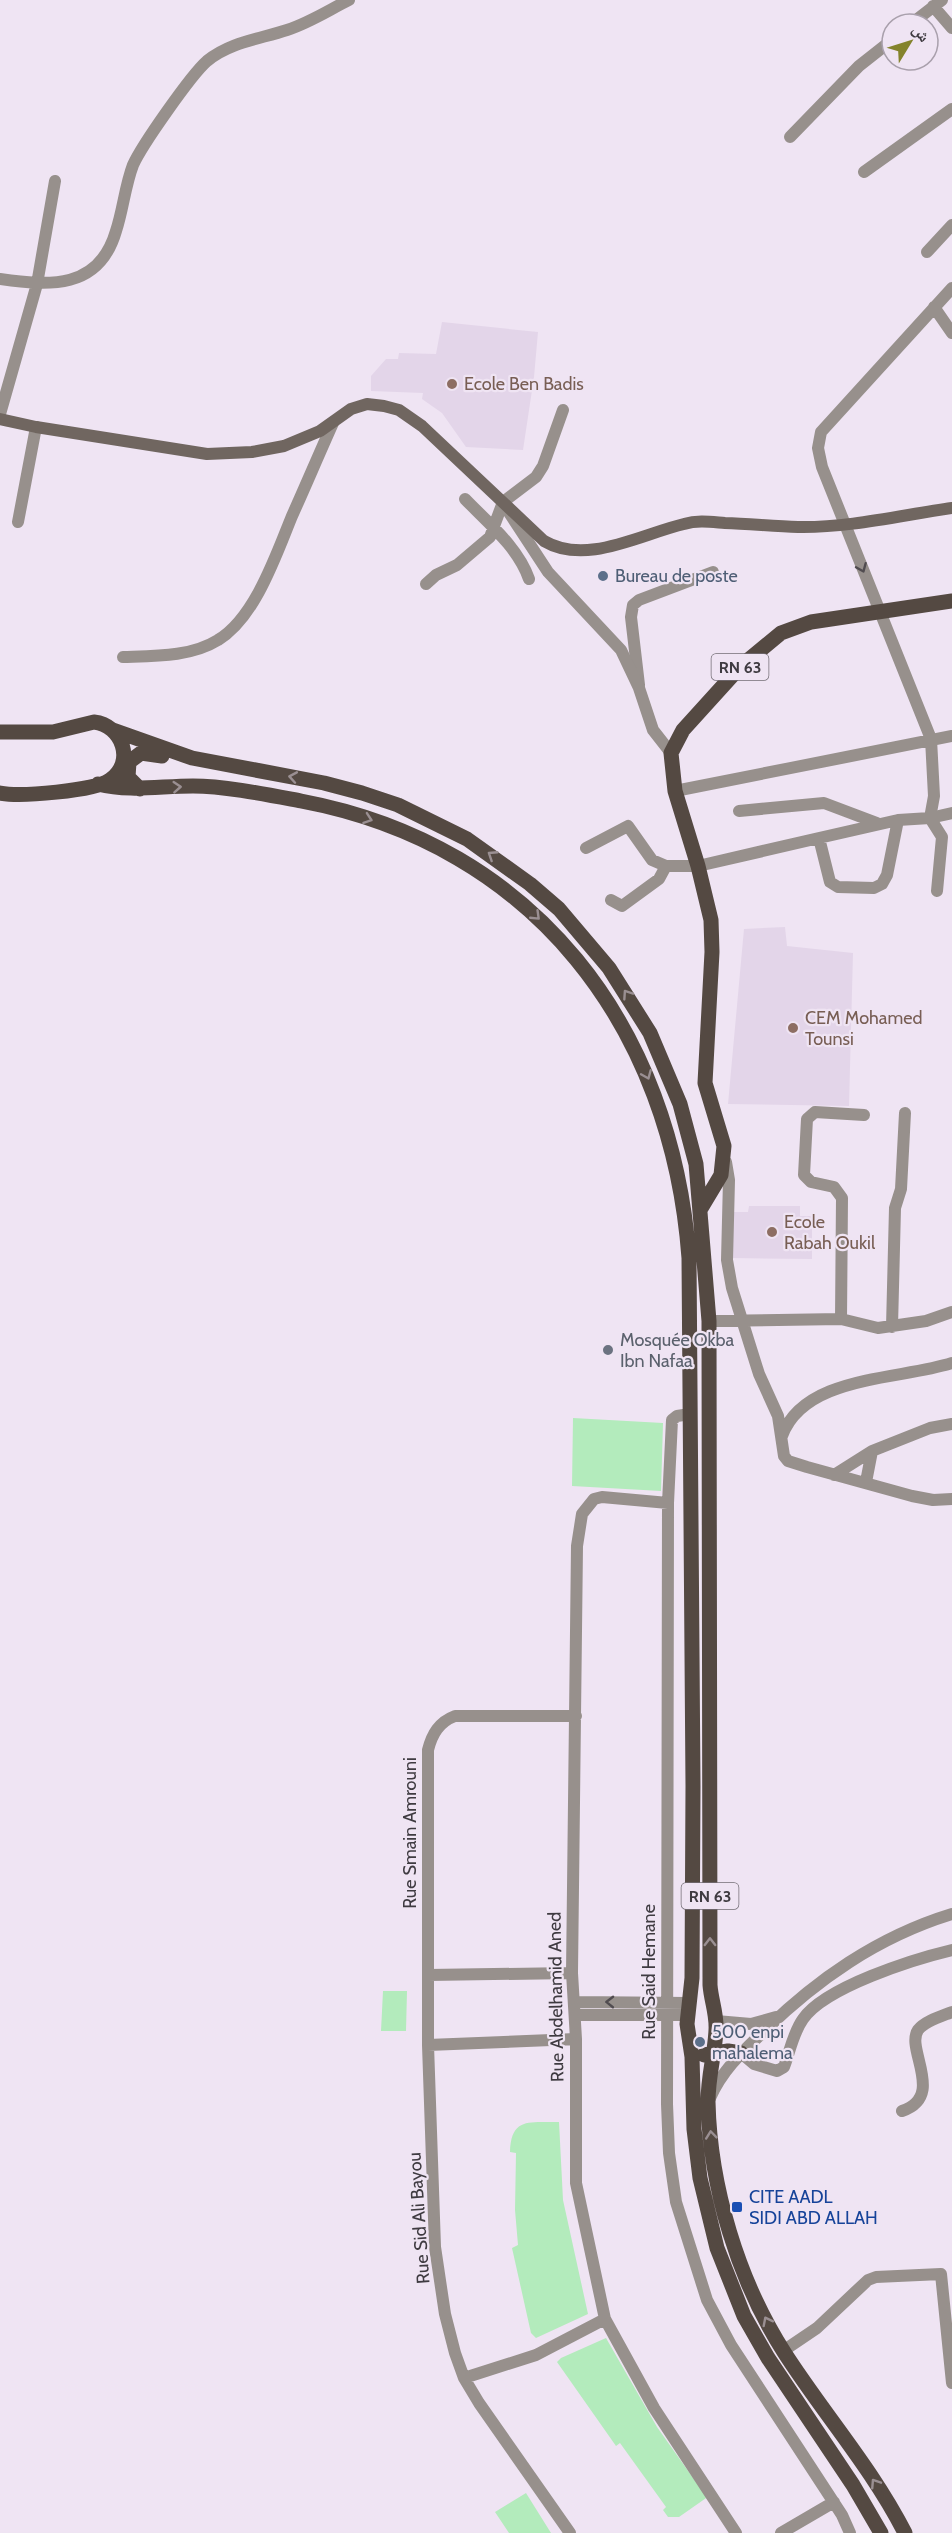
<svg xmlns="http://www.w3.org/2000/svg" width="952" height="2533" viewBox="0 0 952 2533" font-family="Cabin,'Noto Naskh Arabic',sans-serif">
<style>
.built{fill:#e3d5e9}
.green{fill:#b3ebbc}
.lines{fill:none;stroke-linecap:round;stroke-linejoin:round}
.minor{stroke:#97908c;stroke-width:12}
.tertiary{stroke:#97908c;stroke-width:12}
.secondary{stroke:#706660;stroke-width:12}
.primary{stroke:#544942;stroke-width:15}
.oneway{stroke:#514c50}
.oneway2{stroke:#9a8f92}
.education-dot{fill:#8d6e63;stroke:#efe4f3;stroke-width:2}
.service-dot{fill:#5c6f8a;stroke:#efe4f3;stroke-width:2}
.worship-dot{fill:#6b7280;stroke:#efe4f3;stroke-width:2}
.transit-dot{fill:#1a4fb4;stroke:#efe4f3;stroke-width:2}
.labels{text-anchor:middle;stroke-width:4.5;stroke-linejoin:round;paint-order:stroke}
.shield{fill:#efe4f3;stroke:#746e76;stroke-width:1.5}
.shield-label{font-size:16px;font-weight:bold;fill:#3f3b41}
.education-label{font-size:18px;fill:#785e54;stroke:#efe4f3;text-anchor:start}
.service-label{font-size:18px;fill:#4e5e75;stroke:#efe4f3;text-anchor:start}
.worship-label{font-size:18px;fill:#5b616d;stroke:#efe4f3;text-anchor:start}
.street-label{font-size:18px;fill:#3f3b41;stroke:#efe4f3}
.transit-label{font-size:18px;fill:#164399;stroke:#efe4f3;text-anchor:start}
</style>
<rect width="100%" height="100%" fill="#efe4f3"/>
<path class="built" d="M442,322L538,332L534,377L523,450L466,447L442,413L422,399L423,393L371,391V376L386,359H398L399,353L436,354Z
M785,927L787,946L853,953L849,1106L728,1104L744,929Z
M749,1206H800V1216H812V1259L732,1258V1212H748Z"/>
<path class="green" d="M573,1418L663,1423L661,1491L572,1486Z
M383,1991H407L406,2031H381Z
M559,2122L563,2200L588,2314L536,2338L531,2333L512,2248L518,2245L515,2210L516,2153L510,2152C511,2116 531,2123 559,2122Z
M606,2338L657,2427L703,2492L709,2496L679,2517H668L663,2510L666,2507L620,2443L616,2446L557,2362L561,2358Z
M526,2493L551,2533H509L495,2512Z"/>
<g class="lines">
<path class="minor" d="M933,6L952,28
M911,24L942,0
M790,137L859,66L892,40
M864,172L952,109
M927,252L952,225
M0,279C49,286 99,290 116,231C123,210 125,186 133,165C142,145 191,75 207,61C230,42 260,39 287,30C309,23 329,10 349,0
M934,307L952,333
M0,414L37,284L55,181
M465,499C487,522 518,547 529,579
M18,522L36,427
M426,584L436,575L457,565L490,537L503,502L536,477L543,466L563,410
M123,657C154,656 191,657 218,640C255,618 276,555 292,516C306,485 319,454 333,423
M639,685L631,617L633,605L639,600L713,572
M675,791L952,736
M739,811L824,803L877,823
M819,838L898,820
M586,848L628,826L652,860L666,866
M937,891L942,837L930,818L934,796L931,739L822,467L818,448L821,432L952,288
M611,900L622,906L659,879L666,866H698L819,838L830,882L838,887L874,888L882,884L887,875L898,820L930,818L952,813
M726,1162L729,1180L727,1260L732,1288L759,1374L778,1416L784,1456L788,1461L807,1467L912,1496L933,1500L952,1499
M841,1319L842,1198L834,1187L811,1182L804,1175L807,1119L815,1112L864,1115
M709,1321L841,1319L878,1328L926,1321L952,1312
M892,1327L895,1208L901,1189L905,1113
M690,1414L677,1416L672,1420L668,1503L667,2104L669,2153L676,2202L707,2300L731,2345L842,2515L850,2533
M782,1436C804,1375 900,1380 952,1363
M872,1451L930,1428L952,1424
M834,1475L872,1451L866,1482
M668,1503L602,1497L594,1499L582,1514L577,1546L572,1973L576,2039V2183L605,2319L654,2408L736,2533
M428,1975L572,1973
M574,2002L688,2003
M575,2015H687
M428,2045L576,2039
M741,2053L754,2064L777,2071L784,2067C790,2051 793,2033 803,2019C825,1987 914,1959 952,1950
M902,2111C946,2096 905,2049 918,2030C925,2021 942,2016 952,2012
M783,2351L817,2328L868,2280L876,2277L941,2274L952,2383
M464,2378L536,2355L605,2319
M570,2533L479,2403L464,2378L455,2353L445,2314L435,2247L428,2045V1750C432,1734 439,1722 455,1716H576
M781,2533L834,2502"/>
<path class="tertiary" d="M508,511L548,572L621,650L639,688L653,730L671,753
M716,2021L751,2024L776,2017
M710,2098C722,2071 740,2054 761,2034C816,1980 877,1937 952,1914"/>
<path class="secondary" d="M0,419L36,427L207,454L252,452L284,446L320,431L351,409L367,404L384,406L399,410L422,426L544,541C586,566 641,534 684,524C698,520 711,522 725,523C749,524 774,526 798,527C849,528 902,515 952,508"/>
<path class="primary" d="M113,730L192,758L324,783L362,793L398,805L467,839L530,884L559,909L609,968L650,1033L680,1104L696,1164L709,1321L710,1985C711,2000 717,2014 716,2030C715,2054 708,2075 708,2102C710,2187 738,2280 784,2352C823,2413 872,2468 905,2533
M0,732H53L94,722C122,725 136,762 110,780C94,791 20,797 0,793
M98,784C130,792 160,786 193,786C225,786 269,795 301,801C535,845 672,1027 689,1258L693,1786L692,1978L687,2024L692,2057L694,2129L700,2178L717,2248L744,2316L768,2358L853,2485L881,2533
M140,789L128,777L129,762L141,753L162,756
M700,1210L721,1175L724,1146L705,1083L712,952L711,920L698,866L675,791L671,753L683,730L741,666L781,633L811,622L952,601
M704,2055L728,2051L741,2053"/>
</g>
<defs><path id="oneway-chevron" d="M-2-3.5L2.5 0L-2 3.5" fill="none" stroke-width="1.6" stroke-linecap="round" stroke-linejoin="round" transform="scale(1.5)"/></defs>
<g class="oneway">
<use href="#oneway-chevron" transform="translate(862 568) rotate(67)"/>
<use href="#oneway-chevron" transform="translate(610 2002) rotate(-179)"/>
</g>
<g class="oneway2">
<use href="#oneway-chevron" transform="translate(293 777) rotate(-170)"/>
<use href="#oneway-chevron" transform="translate(177 787) rotate(-4)"/>
<use href="#oneway-chevron" transform="translate(368 819) rotate(19)"/>
<use href="#oneway-chevron" transform="translate(492 855) rotate(-147)"/>
<use href="#oneway-chevron" transform="translate(536 916) rotate(44)"/>
<use href="#oneway-chevron" transform="translate(627 994) rotate(-124)"/>
<use href="#oneway-chevron" transform="translate(647 1075) rotate(67)"/>
<use href="#oneway-chevron" transform="translate(710 1942) rotate(-90)"/>
<use href="#oneway-chevron" transform="translate(711 2135) rotate(-96)"/>
<use href="#oneway-chevron" transform="translate(767 2321) rotate(-117)"/>
<use href="#oneway-chevron" transform="translate(875 2483) rotate(-123)"/>
</g>
<g class="education-dot">
<circle cx="452" cy="384" r="6"/>
<circle cx="793" cy="1028" r="6"/>
<circle cx="772" cy="1232" r="6"/>
</g>
<g class="service-dot">
<circle cx="603" cy="576" r="6"/>
<circle cx="700" cy="2042" r="6"/>
</g>
<circle class="worship-dot" cx="608" cy="1350" r="6"/>
<rect class="transit-dot" x="731" y="2201" width="12" height="12" rx="3"/>
<g class="labels">
<g class="shield">
<rect x="711.5" y="654" width="57" height="26" rx="4.5"/>
<rect x="681.5" y="1883" width="57" height="26" rx="4.5"/>
</g>
<g class="shield-label">
<text x="740" y="673">RN 63</text>
<text x="710" y="1902">RN 63</text>
</g>
<g class="education-label">
<text x="464" y="390">Ecole Ben Badis</text>
<text x="805" y="1024">CEM Mohamed<tspan x="805" dy="21">Tounsi</tspan></text>
<text x="784" y="1228">Ecole<tspan x="784" dy="21">Rabah Oukil</tspan></text>
</g>
<g class="service-label">
<text x="615" y="582">Bureau de poste</text>
<text x="712" y="2038">500 enpi<tspan x="712" dy="21">mahalema</tspan></text>
</g>
<g class="worship-label">
<text x="620" y="1346">Mosquée Okba<tspan x="620" dy="21">Ibn Nafaa</tspan></text>
</g>
<g class="street-label">
<text transform="translate(410 1833) rotate(-90)" y="6">Rue Smain Amrouni</text>
<text transform="translate(649 1972) rotate(-90)" y="6">Rue Said Hemane</text>
<text transform="translate(556 1997) rotate(-91)" y="6">Rue Abdelhamid Aned</text>
<text transform="translate(419 2218) rotate(-94)" y="6">Rue Sid Ali Bayou</text>
</g>
<g class="transit-label">
<text x="749" y="2203">CITE AADL<tspan x="749" dy="21">SIDI ABD ALLAH</tspan></text>
</g>
</g>
<g transform="translate(910 42) rotate(52)"><circle r="28" fill="#efe4f3" stroke="#a9a0ac" stroke-width="1.5"/>
<path d="M0-4.5L10 22L0 15L-10 22Z" fill="#84832c"/>
<text y="-9" font-size="16" font-weight="bold" text-anchor="middle" fill="#3f3b41">ش</text>
</g>
</svg>
